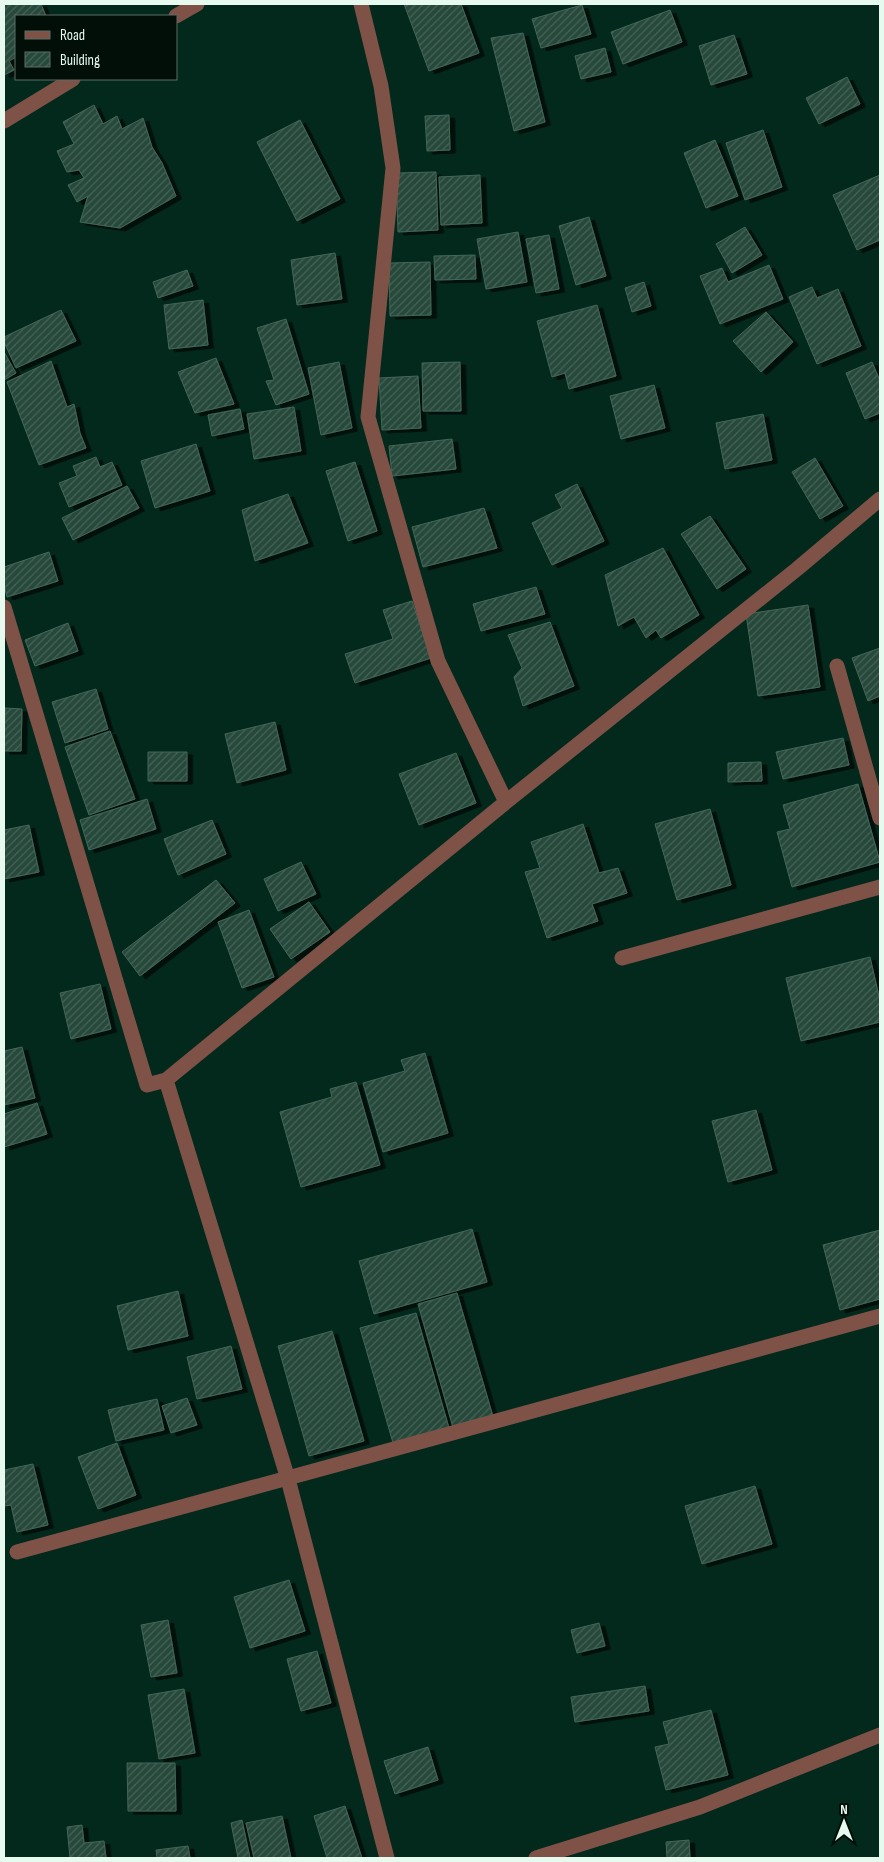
<svg xmlns="http://www.w3.org/2000/svg" width="884" height="1862" viewBox="0 0 884 1862" font-family="'Sofia Sans Condensed',sans-serif">
<style>
.building{fill:url(#building-hatch);stroke:#446758;filter:url(#shadow)}
.lines{fill:none;stroke-linecap:round;stroke-linejoin:round}
.street{stroke:#7e5247;stroke-width:15}
</style>
<defs>
<pattern id="building-hatch" width="6" height="6" patternUnits="userSpaceOnUse" patternTransform="scale(1.25)"><rect width="6" height="6" fill="#26493b"/><path d="M-1 1l2-2M0 6l6-6M5 7l2-2" fill="none" stroke="#466458"/></pattern>
<filter id="shadow"><feDropShadow dx="5.5" dy="3" stdDeviation="0" flood-color="#0009"/></filter>
</defs>
<rect width="100%" height="100%" fill="#03281c"/>
<path class="building" d="M4,4H41L46,16H16V57L9,61L14,70L4,75Z
M404,4H461L479,53L429,71Z
M582,5L591,34L541,48L532,19Z
M670,10L682,42L623,64L611,32Z
M523,33L545,122L514,131L491,38Z
M734,35L747,74L711,85L699,46Z
M605,48L611,72L581,79L575,56Z
M847,77L860,104L819,124L806,98Z
M94,105L103,124L117,116L122,129L143,118L152,147L162,163L176,196L120,228L80,222L88,196L77,202L68,185L84,178L79,170L67,172L57,151L74,144L63,122Z
M449,115L450,150L427,151L425,116Z
M300,120L340,199L297,221L257,142Z
M763,130L782,187L745,200L726,143Z
M715,140L738,196L706,208L684,153Z
M436,172L438,230L398,232L396,173Z
M480,175L482,223L441,225L439,177Z
M880,175V240L857,250L833,195Z
M589,217L606,276L576,285L559,226Z
M745,227L762,255L732,273L716,244Z
M518,232L527,282L486,289L477,239Z
M549,235L559,289L536,293L526,239Z
M335,253L342,299L297,305L291,260Z
M475,255L476,279L435,280L434,256Z
M430,262L431,315L390,316L389,263Z
M769,265L783,299L720,324L700,276L722,268L728,282Z
M187,270L193,286L158,298L153,282Z
M644,282L651,306L632,312L625,288Z
M812,287L817,298L838,289L861,346L817,364L789,297Z
M203,300L208,345L169,349L164,305Z
M597,305L616,376L569,389L565,373L552,377L537,321Z
M61,310L76,341L16,368L4,342V337Z
M766,312L793,342L761,372L733,341Z
M286,319L309,394L276,405L266,381L274,380L257,328Z
M4,352L16,373L4,380Z
M216,358L234,404L195,413L178,372Z
M51,361L67,407L74,404L80,433L86,448L39,465L7,382Z
M339,362L352,428L321,435L308,368Z
M460,362L461,411H423L422,363Z
M872,362L880,381V413L865,419L846,373Z
M418,376L421,428L382,430L379,378Z
M654,385L665,428L621,439L610,396Z
M294,407L301,451L254,459L247,414Z
M240,409L244,429L212,436L208,415Z
M763,414L772,460L725,469L716,423Z
M452,439L456,469L392,476L389,446Z
M196,444L210,491L155,508L141,461Z
M96,457L100,467L112,462L122,485L69,507L59,483L77,476L73,466Z
M815,458L843,506L820,519L792,472Z
M355,462L377,531L348,541L326,471Z
M577,484L604,541L552,565L532,523L562,508L555,495Z
M127,486L139,508L73,540L62,518Z
M288,494L308,543L255,561L242,510Z
M484,508L497,548L423,567L412,527Z
M710,516L746,569L717,589L681,534Z
M663,548L699,615L661,638L656,630L646,638L634,617L618,626L605,575Z
M49,552L58,581L7,597L4,585V567Z
M536,587L545,614L481,631L473,604Z
M412,601L431,658L355,683L345,654L393,639L383,610Z
M808,605L820,687L758,696L746,614Z
M550,622L574,686L523,706L514,677L522,668L508,635Z
M68,623L78,651L35,666L25,640Z
M880,648V696L868,701L852,658Z
M96,689L108,729L65,743L52,702Z
M5,708L22,709L21,751H4Z
M275,722L286,770L237,783L225,734Z
M110,731L135,799L89,815L65,747Z
M843,738L849,765L783,779L776,752Z
M148,752H187V781H148Z
M456,753L476,803L419,825L399,774Z
M761,762L762,781L728,782V763Z
M858,784L880,862L792,887L777,832L790,829L783,805Z
M147,799L156,829L89,850L80,820Z
M710,809L731,885L677,900L655,824Z
M212,820L226,854L178,875L164,839Z
M583,824L599,873L618,868L627,893L592,904L598,921L547,938L525,872L540,868L531,842Z
M29,825L39,872L4,879V830Z
M301,862L316,894L278,911L264,879Z
M216,880L235,903L140,976L122,952Z
M309,902L330,932L291,959L270,929Z
M249,910L274,977L242,988L218,922Z
M870,957L880,1001V1022L801,1041L786,978Z
M100,984L111,1029L71,1039L60,993Z
M22,1047L35,1098L4,1105V1051Z
M425,1053L448,1133L383,1152L363,1083L405,1071L401,1060Z
M356,1082L380,1165L301,1187L280,1112L332,1097L330,1089Z
M37,1103L47,1134L4,1147V1114Z
M756,1110L772,1170L728,1182L712,1121Z
M472,1229L487,1282L374,1314L359,1261Z
M880,1230V1299L840,1310L823,1245Z
M178,1291L188,1336L128,1350L117,1306Z
M457,1293L494,1420L454,1431L418,1304Z
M416,1313L449,1428L393,1443L360,1328Z
M332,1331L364,1441L309,1456L278,1346Z
M231,1346L242,1389L197,1399L187,1357Z
M187,1398L197,1425L171,1433L162,1406Z
M157,1399L164,1430L116,1441L108,1410Z
M117,1443L136,1495L98,1509L78,1457Z
M33,1464L48,1525L17,1532L11,1505L4,1506V1470Z
M755,1486L772,1544L702,1564L685,1506Z
M289,1580L305,1631L250,1648L234,1597Z
M168,1620L177,1673L151,1677L141,1625Z
M599,1623L605,1646L577,1653L571,1630Z
M317,1651L331,1703L301,1711L287,1659Z
M645,1686L649,1711L575,1722L571,1697Z
M184,1689L195,1753L159,1759L148,1695Z
M711,1710L728,1775L666,1790L655,1747L669,1744L663,1722Z
M428,1747L438,1780L395,1794L384,1761Z
M127,1763H175L176,1811H128Z
M345,1806L362,1858H327L314,1816Z
M282,1816L291,1858H254L246,1823Z
M242,1820L250,1858H238L231,1823Z
M82,1825L84,1843L104,1841L106,1858H70L67,1827Z
M689,1840L690,1858H667L666,1842Z
M188,1846L190,1858H157L156,1850Z"/>
<g class="lines">
<path class="street" d="M361,4L381,86L393,168L368,417L438,661L506,802
M176,16L197,4
M4,121L73,79
M4,607L147,1085L166,1080L506,802L797,569L880,499
M837,666L880,818
M622,958L880,887
M166,1080L288,1479L387,1858
M17,1552L880,1316
M536,1858L700,1807L880,1735"/>
</g>
<rect width="884" height="1862" fill="none" stroke="#e6faf0" stroke-width="10"/>
<rect x="15" y="15" width="162" height="65" fill="#020e08" stroke="#5d6c65"/>
<rect x="25" y="31" width="25" height="8" fill="#7e5247" stroke="#5d6c65"/>
<text x="60" y="40" font-size="15" fill="#e6faf0">Road</text>
<rect x="25" y="52" width="25" height="15" fill="url(#building-hatch)" stroke="#5d6c65"/>
<text x="60" y="65" font-size="15" fill="#e6faf0">Building</text>
<g transform="translate(844 1822)" stroke="#020e08" stroke-width="4" paint-order="stroke">
<path d="M0-4L9 19L0 12L-9 19Z" fill="#e6faf0"/>
<text y="-8" font-size="14" font-weight="bold" text-anchor="middle" fill="#e6faf0">N</text>
</g>
</svg>
